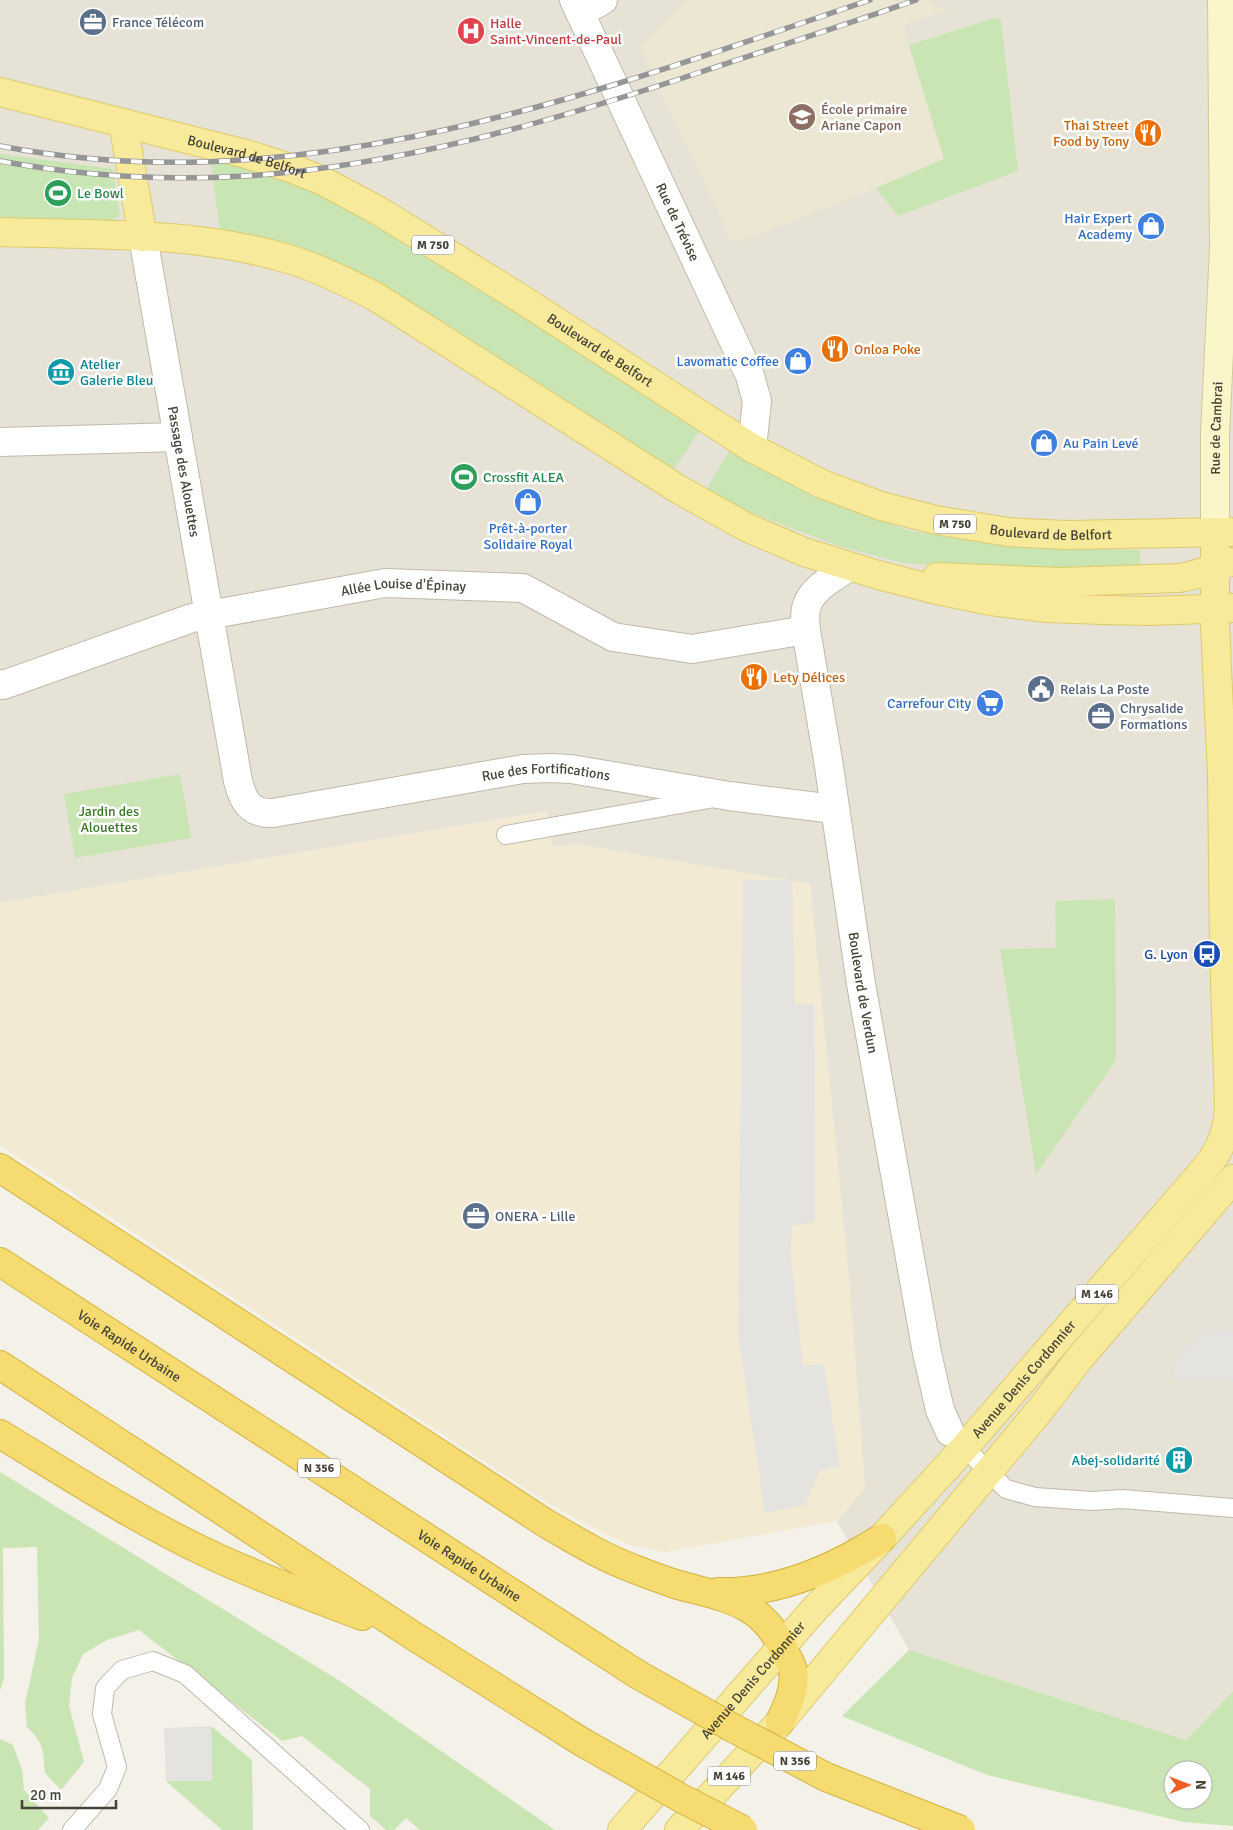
<svg xmlns="http://www.w3.org/2000/svg" width="1233" height="1830" viewBox="0 0 1233 1830" font-family="Signika,sans-serif">
<style>
.residential{fill:#e6e3d6}
.commercial{fill:#f3ead4}
.education{fill:#ebe7d2}
.green{fill:#c8e5b3;fill-rule:evenodd}
.parking{fill:#e4e3df}
.lines{fill:none;stroke-linecap:round;stroke-linejoin:round}
.lane-casing{stroke:#bebaab;stroke-width:20}
.street-casing{stroke:#bebaab;stroke-width:30}
.secondary-casing{stroke:#d0c999;stroke-width:30}
.primary-casing{stroke:#ddca6c;stroke-width:30}
.highway-casing{stroke:#d4b240;stroke-width:30}
.lane{stroke:#fff;stroke-width:18}
.street{stroke:#fff;stroke-width:28}
.secondary{stroke:#fbf6c9;stroke-width:28}
.primary{stroke:#f8ea9b;stroke-width:28}
.highway{stroke:#f6db70;stroke-width:28}
.rail-casing{stroke:#969696;stroke-width:5.5}
.rail{stroke:#fff;stroke-width:4;stroke-dasharray:11;stroke-linecap:butt}
.highway-bridge-casing{stroke:#d4b240;stroke-width:30;stroke-linecap:butt}
.highway-bridge{stroke:#f6db70;stroke-width:28}
.labels{text-anchor:middle;stroke-width:5;stroke-linejoin:round;paint-order:stroke}
.shield{fill:#fff;stroke:#7e7b73;stroke-width:1}
.shield-label{font-size:12px;font-weight:bold;fill:#464237}
.service-label{font-size:14px;fill:#4e5e75;stroke:#fff;text-anchor:start}
.health-label{font-size:14px;fill:#be3a42;stroke:#fff;text-anchor:start}
.education-label{font-size:14px;fill:#785e54;stroke:#fff;text-anchor:start}
.food-label{font-size:14px;fill:#c56008;stroke:#fff;text-anchor:start}
.street-label{font-size:14px;fill:#464237;stroke:#fff}
.leisure-label{font-size:14px;fill:#27864d;stroke:#fff;text-anchor:start}
.shop-label{font-size:14px;fill:#366cbe;stroke:#fff;text-anchor:end}
.culture-label{font-size:14px;fill:#0d838f;stroke:#fff;text-anchor:start}
.park-label{font-size:14px;fill:#3f742d;stroke:#fff}
.transit-label{font-size:14px;fill:#164399;stroke:#fff;text-anchor:end}
</style>
<rect width="100%" height="100%" fill="#f3f1e8"/>
<path class="residential" d="M0,0H1233V1691L1186,1740L909,1650L837,1521L865,1488L810,884L575,844L552,847L547,811L0,903Z"/>
<path class="commercial" d="M547,811L552,847L575,844L810,884L850,1288L865,1488L837,1521L666,1552L633,1546L602,1533L551,1505L0,1145V903Z"/>
<path class="education" d="M688,0H925L948,10L903,25L944,159L872,190L733,244L640,47Z"/>
<path class="green" d="M995,18L1001,20L1018,171L898,216L876,188L944,159L909,45Z
M0,154L113,169L120,216L109,222L0,218Z
M210,157L301,182L357,208L703,426L671,473L556,396L220,231Z
M733,445L849,507L906,530L983,543L1033,548L1140,550V568L961,567L903,563L839,546L731,505L704,493Z
M180,774L191,838L75,858L64,794Z
M1115,899L1116,1060L1036,1174L1000,949L1056,948L1055,901Z
M0,1472L343,1683L555,1830H420L406,1818L394,1830H386L370,1816V1789L302,1736L282,1741L139,1630L107,1640L83,1654L72,1678L69,1706L84,1762L61,1790L45,1773C43,1750 44,1743 27,1727L25,1704L39,1639L37,1547L3,1548L4,1678L0,1691Z
M909,1650L1186,1740L1233,1691V1826L1184,1822L987,1775L842,1716ZM1173,1770H1203V1800H1173Z
M211,1726L252,1760L253,1830H222L166,1781L212,1780Z
M0,1739L13,1745L22,1770L24,1790L49,1818L38,1830H0Z"/>
<path class="parking" d="M743,880H792L795,1004H814L815,1222L792,1226L791,1256L803,1366L824,1364L840,1467L820,1470L805,1505L765,1513L738,1334Z
M1208,1329L1233,1331V1382L1174,1378L1176,1358Z
M211,1726L212,1781H166L164,1728Z"/>
<g class="lines">
<defs>
<path id="lane" d="M506,835L709,799
M957,1440L1006,1489L1035,1497L1092,1501L1122,1499L1233,1508
M72,1830L108,1789L117,1767L102,1714L105,1688L122,1670L153,1661L185,1674L360,1830"/>
<g id="street">
<path id="s1" d="M574,0L750,376L757,401L752,448"/>
<path d="M580,13L603,0"/>
<path id="s2" d="M143,237L238,781C243,801 250,814 273,813L523,769L551,768L571,769L729,796L834,809"/>
<path d="M0,442L178,437"/>
<path id="s3" d="M849,567C835,576 813,588 807,605C804,613 805,622 806,630L828,760L861,984L927,1353L940,1410L950,1432"/>
<path id="s4" d="M0,684L3,685L192,618L385,583L523,588L613,637L692,649L806,630"/>
</g>
<g id="secondary">
<path id="s5" d="M1215,532V435L1224,248L1222,0"/>
</g>
<g id="primary">
<path id="s6" d="M0,92L246,154L293,169L321,180L379,211L512,293L752,448L822,484L881,506L936,520L1008,532L1066,535L1231,532"/>
<path d="M123,123L143,237"/>
<path d="M0,232C98,235 198,231 292,260C321,269 349,283 376,297L678,489L746,527L804,552L878,575L937,590L991,601L1047,608L1103,610L1150,611L1233,608"/>
<path d="M937,577L1060,582L1179,578C1197,575 1213,570 1229,562"/>
<path id="s7" d="M622,1830L812,1612L882,1538L964,1448L1204,1170C1221,1150 1228,1131 1229,1105L1224,949L1222,775L1215,625V532"/>
<path d="M679,1830L780,1722L1040,1410L1079,1359L1233,1179"/>
</g>
<g id="highway">
<path d="M0,1168L547,1524C575,1540 602,1557 632,1568C646,1574 661,1579 675,1584C724,1598 763,1600 785,1653C788,1659 792,1665 793,1671C796,1688 787,1707 780,1722"/>
<path id="s8" d="M0,1262L637,1674"/>
<path d="M0,1365L409,1633L582,1742"/>
<path d="M0,1434C68,1475 135,1519 207,1553C257,1577 310,1596 362,1616"/>
<path d="M718,1592C776,1594 833,1569 882,1538"/>
</g>
</defs>
<use href="#lane" class="lane-casing"/>
<use href="#street" class="street-casing"/>
<use href="#secondary" class="secondary-casing"/>
<use href="#primary" class="primary-casing"/>
<use href="#highway" class="highway-casing"/>
<use href="#lane" class="lane"/>
<use href="#street" class="street"/>
<use href="#secondary" class="secondary"/>
<use href="#primary" class="primary"/>
<use href="#highway" class="highway"/>
<defs>
<path id="rail" d="M0,146C303,204 588,95 870,0
M0,161C81,176 162,181 245,176C401,166 553,121 701,72C773,48 845,25 916,0"/>
</defs>
<use href="#rail" class="rail-casing"/>
<use href="#rail" class="rail"/>
<defs>
<path id="highway-bridge" d="M637,1674L731,1727L826,1777L961,1830
M582,1742L681,1798L743,1830"/>
</defs>
<use href="#highway-bridge" class="highway-bridge-casing"/>
<use href="#highway-bridge" class="highway-bridge"/>
</g>
<defs>
<symbol id="office-disc" viewBox="-11 -11 22 22"><circle r="9.5" fill="#5c6f8a" stroke="#fff"/><path d="M-6-3h4V-5.5h4V-3h4V5H-6ZM-1-4.5V-3h2v-1.5ZM-6 0V1H6V0Z" fill="#fff"/></symbol>
<symbol id="hospital-disc" viewBox="-11 -11 22 22"><circle r="9.5" fill="#e0444e" stroke="#fff"/><path d="M-5-5h3v3.5h4V-5h3V5h-3V1.5h-4V5h-3Z" fill="#fff"/></symbol>
<symbol id="school-disc" viewBox="-11 -11 22 22"><circle r="9.5" fill="#8d6e63" stroke="#fff"/><path d="M0-5L7-2L0 1L-7-2ZM-4 1L0 2.5L4 1V4Q0 6-4 4Z" fill="#fff"/></symbol>
<symbol id="restaurant-disc" viewBox="-11 -11 22 22"><circle r="9.5" fill="#e8710a" stroke="#fff"/><path d="M-5-6h1v4h1v-4h1v4h1v-4h1v5L-1.5 .5V6h-2V.5L-5-1ZM5-6V6H3V1.5H1.5Q1.5-4 5-6Z" fill="#fff"/></symbol>
<symbol id="stadium-disc" viewBox="-11 -11 22 22"><circle r="9.5" fill="#2e9e5b" stroke="#fff"/><path d="M0-5a6.5 5 0 1 0 0 10a6.5 5 0 1 0 0-10ZM-3.5-1.8h7v3.6h-7Z" fill="#fff"/></symbol>
<symbol id="shop-disc" viewBox="-11 -11 22 22"><circle r="9.5" fill="#3f7fe0" stroke="#fff"/><path d="M-5-2.5h2.3a2.7 3.5 0 0 1 5.4 0H5L5.5 6h-11ZM-1.5-2.5h3a1.5 2.3 0 0 0-3 0Z" fill="#fff"/></symbol>
<symbol id="museum-disc" viewBox="-11 -11 22 22"><circle r="9.5" fill="#0f9aa8" stroke="#fff"/><path d="M0-6L6-3V-2H-6V-3ZM-5-1h2V3h-2ZM-1-1h2V3h-2ZM3-1h2V3H3ZM-6 4H6V6H-6Z" fill="#fff"/></symbol>
<symbol id="civic-disc" viewBox="-11 -11 22 22"><circle r="9.5" fill="#5c6f8a" stroke="#fff"/><path d="M-.6-6.5H3V-4.5H.6V-3L4-1V1h2V6H-6V1h2V-1L-.6-3ZM-1.2 2.5V6h2.4V2.5Z" fill="#fff"/></symbol>
<symbol id="supermarket-disc" viewBox="-11 -11 22 22"><circle r="9.5" fill="#3f7fe0" stroke="#fff"/><path d="M-6-5.5h2.5l.6 2H6L4.5 2H-2.5L-4.4-4H-6ZM-1.5 3.2a1.3 1.3 0 1 0 .1 0ZM3 3.2a1.3 1.3 0 1 0 .1 0Z" fill="#fff"/></symbol>
<symbol id="bus-disc" viewBox="-11 -11 22 22"><circle r="9.5" fill="#1a4fb4" stroke="#fff"/><path d="M-5-6H5V4H4V6H2V4H-2V6H-4V4H-5ZM-3.5-4V0h7V-4ZM-3.5 1.2v1.5H-2V1.2ZM2 1.2v1.5H3.5V1.2Z" fill="#fff"/></symbol>
<symbol id="building-disc" viewBox="-11 -11 22 22"><circle r="9.5" fill="#0f9aa8" stroke="#fff"/><path d="M-4-6H4V6H1V3H-1V6H-4ZM-2.5-4.3h1.7v1.8h-1.7ZM.8-4.3h1.7v1.8H.8ZM-2.5-1h1.7V.8h-1.7ZM.8-1h1.7V.8H.8Z" fill="#fff"/></symbol>
</defs>
<g fill-rule="evenodd">
<use href="#office-disc" x="77" y="6" width="32" height="32"/>
<use href="#hospital-disc" x="455" y="15" width="32" height="32"/>
<use href="#school-disc" x="786" y="101" width="32" height="32"/>
<use href="#restaurant-disc" x="1132" y="117" width="32" height="32"/>
<use href="#stadium-disc" x="42" y="177" width="32" height="32"/>
<use href="#shop-disc" x="1135" y="210" width="32" height="32"/>
<use href="#restaurant-disc" x="819" y="333" width="32" height="32"/>
<use href="#shop-disc" x="782" y="345" width="32" height="32"/>
<use href="#museum-disc" x="45" y="356" width="32" height="32"/>
<use href="#shop-disc" x="1028" y="427" width="32" height="32"/>
<use href="#stadium-disc" x="448" y="461" width="32" height="32"/>
<use href="#shop-disc" x="512" y="486" width="32" height="32"/>
<use href="#restaurant-disc" x="738" y="661" width="32" height="32"/>
<use href="#civic-disc" x="1025" y="673" width="32" height="32"/>
<use href="#supermarket-disc" x="974" y="687" width="32" height="32"/>
<use href="#office-disc" x="1085" y="700" width="32" height="32"/>
<use href="#bus-disc" x="1191" y="938" width="32" height="32"/>
<use href="#office-disc" x="460" y="1200" width="32" height="32"/>
<use href="#building-disc" x="1163" y="1444" width="32" height="32"/>
</g>
<g class="labels">
<g class="shield">
<rect x="412" y="235.5" width="42" height="19" rx="4"/>
<rect x="934" y="514.5" width="42" height="19" rx="4"/>
<rect x="1076" y="1284.5" width="42" height="19" rx="4"/>
<rect x="298" y="1458.5" width="42" height="19" rx="4"/>
<rect x="774" y="1751.5" width="42" height="19" rx="4"/>
<rect x="708" y="1766.5" width="42" height="19" rx="4"/>
</g>
<g class="shield-label">
<text x="433" y="249">M 750</text>
<text x="955" y="528">M 750</text>
<text x="1097" y="1298">M 146</text>
<text x="319" y="1472">N 356</text>
<text x="795" y="1765">N 356</text>
<text x="729" y="1780">M 146</text>
</g>
<g class="service-label">
<text x="112" y="27">France Télécom</text>
<text x="1060" y="694">Relais La Poste</text>
<text x="1120" y="713">Chrysalide<tspan x="1120" dy="16">Formations</tspan></text>
<text x="495" y="1221">ONERA - Lille</text>
</g>
<g class="health-label">
<text x="490" y="28">Halle<tspan x="490" dy="16">Saint-Vincent-de-Paul</tspan></text>
</g>
<g class="education-label">
<text x="821" y="114">École primaire<tspan x="821" dy="16">Ariane Capon</tspan></text>
</g>
<g class="food-label">
<text x="1129" y="130" text-anchor="end">Thai Street<tspan x="1129" dy="16">Food by Tony</tspan></text>
<text x="854" y="354">Onloa Poke</text>
<text x="773" y="682">Lety Délices</text>
</g>
<g class="street-label">
<text dy="5" stroke="none"><textPath href="#s6" startOffset="255">Boulevard de Belfort</textPath></text>
<text dy="5" stroke="none"><textPath href="#s1" startOffset="245">Rue de Trévise</textPath></text>
<text dy="5" stroke="none"><textPath href="#s6" startOffset="660">Boulevard de Belfort</textPath></text>
<text dy="5" stroke="none"><textPath href="#s5" startOffset="104">Rue de Cambrai</textPath></text>
<text dy="5" stroke="none"><textPath href="#s2" startOffset="238">Passage des Alouettes</textPath></text>
<text dy="5" stroke="none"><textPath href="#s6" startOffset="1155">Boulevard de Belfort</textPath></text>
<text dy="5" stroke="none"><textPath href="#s4" startOffset="418">Allée Louise d'Épinay</textPath></text>
<text dy="5" stroke="none"><textPath href="#s2" startOffset="882">Rue des Fortifications</textPath></text>
<text dy="5" stroke="none"><textPath href="#s3" startOffset="450">Boulevard de Verdun</textPath></text>
<text dy="5" stroke="none"><textPath href="#s8" startOffset="154">Voie Rapide Urbaine</textPath></text>
<text dy="5" stroke="none"><textPath href="#s7" startOffset="604">Avenue Denis Cordonnier</textPath></text>
<text dy="5" stroke="none"><textPath href="#s8" startOffset="559">Voie Rapide Urbaine</textPath></text>
<text dy="5" stroke="none"><textPath href="#s7" startOffset="199">Avenue Denis Cordonnier</textPath></text>
</g>
<g class="leisure-label">
<text x="77" y="198">Le Bowl</text>
<text x="483" y="482">Crossfit ALEA</text>
</g>
<g class="shop-label">
<text x="1132" y="223">Hair Expert<tspan x="1132" dy="16">Academy</tspan></text>
<text x="779" y="366">Lavomatic Coffee</text>
<text x="1063" y="448" text-anchor="start">Au Pain Levé</text>
<text x="528" y="533" text-anchor="middle">Prêt-à-porter<tspan x="528" dy="16">Solidaire Royal</tspan></text>
<text x="971" y="708">Carrefour City</text>
</g>
<g class="culture-label">
<text x="80" y="369">Atelier<tspan x="80" dy="16">Galerie Bleu</tspan></text>
<text x="1160" y="1465" text-anchor="end">Abej-solidarité</text>
</g>
<g class="park-label">
<text x="109" y="816">Jardin des<tspan x="109" dy="16">Alouettes</tspan></text>
</g>
<g class="transit-label">
<text x="1188" y="959">G. Lyon</text>
</g>
</g>
<g transform="translate(1188 1785) rotate(89)"><circle r="24" fill="#ffffff" stroke="#b5b3af"/>
<path d="M0-4L9 19L0 12L-9 19Z" fill="#ee5d24"/>
<text y="-8" font-size="14" font-weight="bold" text-anchor="middle" fill="#464237">N</text>
</g>
<path d="M22 1800v8h94v-8" fill="none" stroke="#464237" stroke-width="2.5"/>
<text x="30" y="1800" font-size="15" fill="#464237" stroke="#ffffff" stroke-width="4" paint-order="stroke">20 m</text>
</svg>
